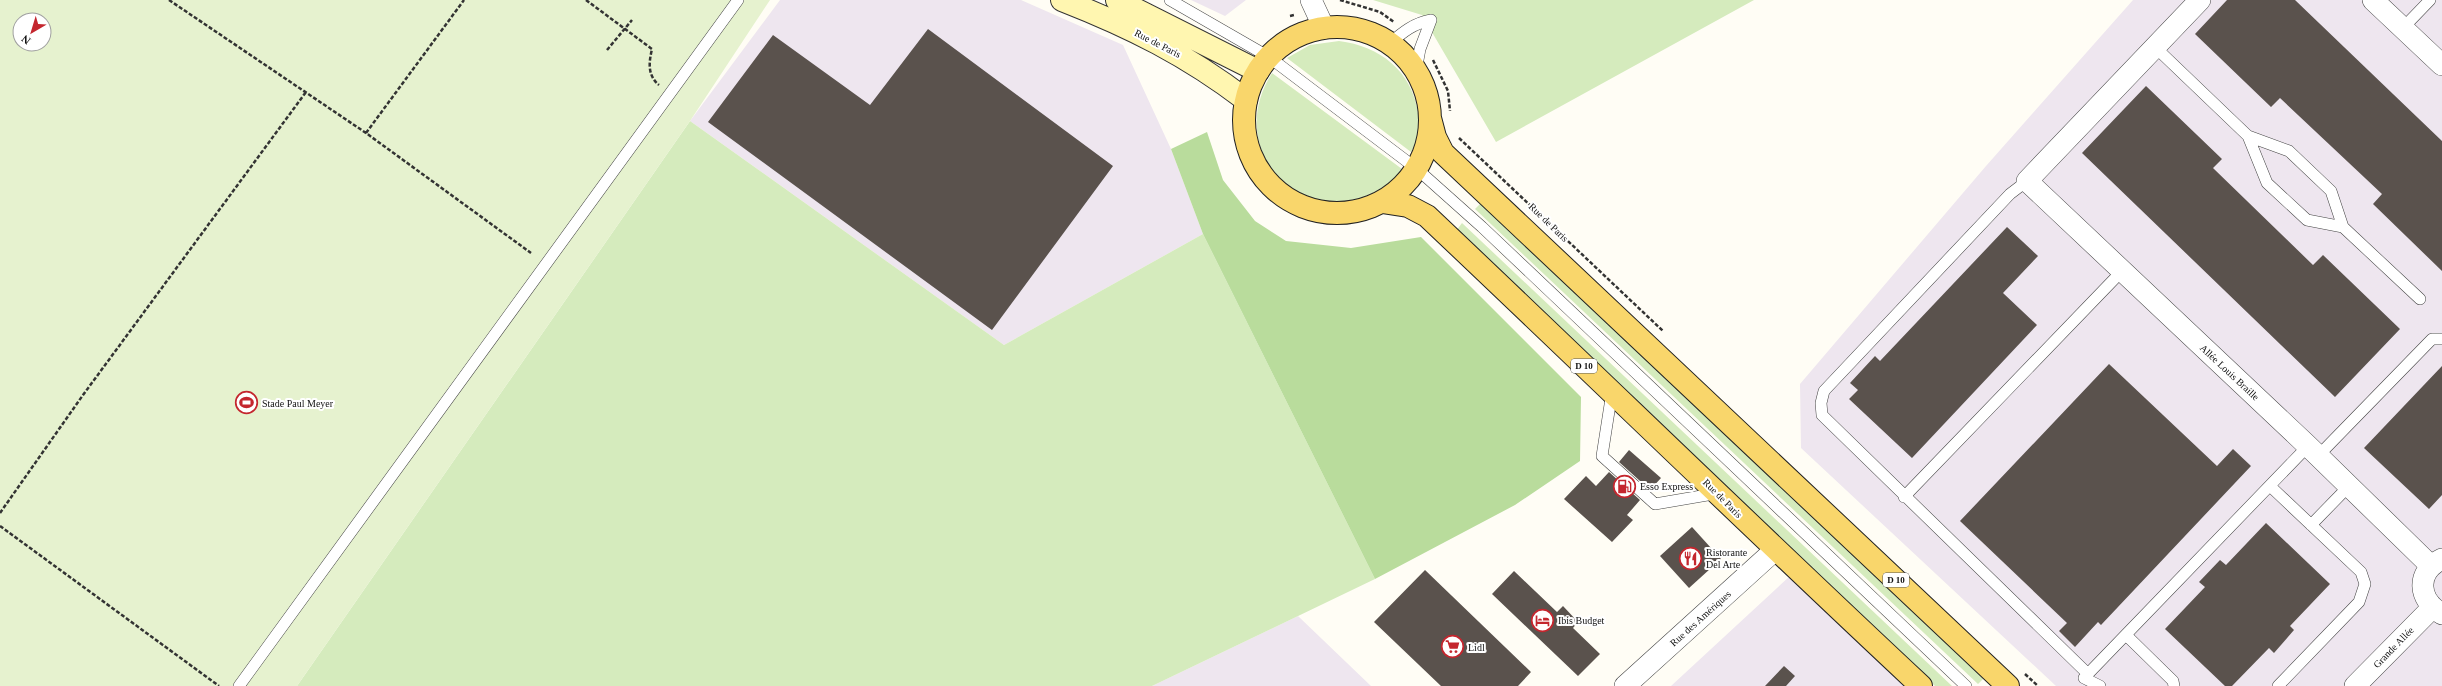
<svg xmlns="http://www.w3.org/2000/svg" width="2442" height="686" viewBox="0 0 2442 686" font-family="'Times New Roman',serif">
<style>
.industrial{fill:#eee6ef}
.green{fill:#d5ebbd}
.forest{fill:#b9dc9c}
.pitch{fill:#e6f2cf;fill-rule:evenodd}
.building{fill:#5a524d}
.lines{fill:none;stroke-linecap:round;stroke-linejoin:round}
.service-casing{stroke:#444;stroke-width:12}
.minor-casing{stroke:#444;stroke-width:22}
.secondary-casing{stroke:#333;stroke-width:24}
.primary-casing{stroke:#222;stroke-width:24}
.path{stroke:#333;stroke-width:2.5;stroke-dasharray:4 2;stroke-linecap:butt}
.service{stroke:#fff;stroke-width:11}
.minor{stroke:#fff;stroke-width:21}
.secondary{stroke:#fff6b0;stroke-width:22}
.primary{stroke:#f9d66b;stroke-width:22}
.labels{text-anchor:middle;stroke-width:4;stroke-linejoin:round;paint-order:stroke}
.shield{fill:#fff;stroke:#585858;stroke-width:1}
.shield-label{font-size:9px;font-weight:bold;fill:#111}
.street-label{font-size:10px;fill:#111;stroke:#fff}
.poi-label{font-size:10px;fill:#111;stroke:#fff;text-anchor:start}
</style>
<rect width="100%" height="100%" fill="#fffdf5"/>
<path class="industrial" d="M780,0H1021L1123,45L1171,149L1203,234L1004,345L690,121Z
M1191,0H1246L1225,16Z
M2133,0H2442V686H2056L1801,448L1800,384L1986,166Z
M1791,575L1908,686H1671Z
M1298,616L1371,686H1152Z"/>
<path class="green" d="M1373,0H1754L1496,142L1422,15Z
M1339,41C1380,46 1412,71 1418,113C1419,126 1418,141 1411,152L1287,58L1310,45Z
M1272,73L1402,169L1400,173C1325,248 1216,162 1272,73Z
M690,121L1004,345L1203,234L1375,579L1152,686H297Z
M1483,201L1985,677L1978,684L1475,209Z
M1462,223L1952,686H1935L1456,231Z"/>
<path class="forest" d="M1207,132L1223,180L1255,221L1286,241L1351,248L1421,237L1581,397L1580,461L1515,505L1375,579L1203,234L1171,149Z"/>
<path class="pitch" d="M0,0H770L690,121L297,686H0ZM20,20H44V44H20Z"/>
<path class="building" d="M2227,0H2295L2442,141V271L2373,204L2382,194L2280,98L2271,107L2195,34Z
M928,29L1113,166L992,330L708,122L773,35L870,105Z
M2146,86L2222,159L2213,168L2313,265L2323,255L2400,329L2335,397L2082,153Z
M2007,227L2038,256L2003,293L2037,325L1912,458L1849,399L1858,390L1850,383L1875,356L1880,361Z
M2109,364L2217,466L2233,449L2251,466L2101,625L2098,622L2075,647L2059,631L2067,623L1960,521Z
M2442,366V495L2429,509L2364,448Z
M1629,450L1661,478L1650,490L1619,462Z
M1609,472L1640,500L1627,515L1633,520L1612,542L1564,499L1586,476L1596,486Z
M2266,523L2330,584L2290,626L2294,630L2274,653L2269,648L2232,686H2225L2165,629L2205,587L2199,582L2220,560L2226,565Z
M1692,527L1721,559L1689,588L1660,556Z
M1425,570L1531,672L1518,686H1441L1374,622Z
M1514,571L1557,612L1563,606L1578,622L1573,628L1600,654L1578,676L1492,594Z
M1784,666L1795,676L1786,686H1765Z"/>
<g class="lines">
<defs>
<path id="service" d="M1170,0L1269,57L1417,169L1482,227L1966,686
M2403,28L2430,0
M1389,44C1403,32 1414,23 1431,20
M2155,47L2248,136L2267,183L2307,220L2343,227
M1416,71L1420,49L1431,20
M2248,136L2289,151L2331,191L2343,227L2420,299
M2027,181L2010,194L1824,391L1821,403L1822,415L2088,674
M1612,392L1602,456L1655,504L1719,493
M2318,456L2432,339H2442
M2270,486L2361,572L2365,584L2359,602L2278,686
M1904,497L2122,271
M2311,525L2349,486
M2126,635L2173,681L2174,686
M239,686L738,0
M2100,686L2084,678L2308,446"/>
<path id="minor" d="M1311,0L1324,28
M2200,0L2027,181L2308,446L2431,566
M2373,0L2442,65
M2442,559C2415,572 2418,600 2442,614
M1625,686L1775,550
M2355,686L2432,608"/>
<path id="secondary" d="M1062,0C1131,27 1187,55 1246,100
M1117,0L1258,71"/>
<path id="primary" d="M1244 120a93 93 0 1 1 186 0a93 93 0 1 1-186 0Z
M1430,118L1435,137L1443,153L2008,686
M1382,202L1408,206L1427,216C1592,372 1755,531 1921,686"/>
</defs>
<use href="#service" class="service-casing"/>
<use href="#minor" class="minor-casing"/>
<use href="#secondary" class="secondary-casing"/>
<use href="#primary" class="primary-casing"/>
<path class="path" d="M169,0L366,133L531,253
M586,0L652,49C649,62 647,75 659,85
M1340,0L1380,12L1394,22
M1290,16L1294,15
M607,50L632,20
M1433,60L1448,91L1450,111
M366,133L464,0
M1459,138L1663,331
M0,513L83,395L306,92
M0,526L219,686
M2025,674L2038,686"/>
<use href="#service" class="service"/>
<use href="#minor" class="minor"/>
<use href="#secondary" class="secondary"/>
<use href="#primary" class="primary"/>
</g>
<defs>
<symbol id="stadium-ring" viewBox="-11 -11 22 22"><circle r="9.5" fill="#fff" stroke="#c4262e" stroke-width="1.5"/><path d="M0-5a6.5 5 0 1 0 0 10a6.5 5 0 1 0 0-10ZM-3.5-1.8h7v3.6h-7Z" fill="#c4262e"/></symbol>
<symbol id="fuel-ring" viewBox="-11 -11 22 22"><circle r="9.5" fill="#fff" stroke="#c4262e" stroke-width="1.5"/><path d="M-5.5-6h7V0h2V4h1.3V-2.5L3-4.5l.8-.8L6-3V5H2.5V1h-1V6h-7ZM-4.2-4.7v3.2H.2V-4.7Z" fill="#c4262e"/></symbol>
<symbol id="restaurant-ring" viewBox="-11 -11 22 22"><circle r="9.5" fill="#fff" stroke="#c4262e" stroke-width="1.5"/><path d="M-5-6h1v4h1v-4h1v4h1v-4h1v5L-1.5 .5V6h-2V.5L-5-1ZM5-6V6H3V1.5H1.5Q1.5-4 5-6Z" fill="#c4262e"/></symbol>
<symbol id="hotel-ring" viewBox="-11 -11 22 22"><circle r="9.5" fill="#fff" stroke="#c4262e" stroke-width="1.5"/><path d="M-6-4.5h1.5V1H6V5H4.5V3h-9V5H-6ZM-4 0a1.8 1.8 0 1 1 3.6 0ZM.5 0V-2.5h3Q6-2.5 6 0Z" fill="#c4262e"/></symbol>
<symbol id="supermarket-ring" viewBox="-11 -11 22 22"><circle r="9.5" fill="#fff" stroke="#c4262e" stroke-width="1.5"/><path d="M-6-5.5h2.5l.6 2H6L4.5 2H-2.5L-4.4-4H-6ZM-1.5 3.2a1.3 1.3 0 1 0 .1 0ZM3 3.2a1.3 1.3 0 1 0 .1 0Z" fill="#c4262e"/></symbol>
</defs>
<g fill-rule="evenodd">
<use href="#stadium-ring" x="234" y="390" width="25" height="25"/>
<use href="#fuel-ring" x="1612" y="474" width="25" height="25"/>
<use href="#restaurant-ring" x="1678" y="546" width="25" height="25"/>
<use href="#hotel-ring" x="1530" y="608" width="25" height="25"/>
<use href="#supermarket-ring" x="1440" y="634" width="25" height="25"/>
</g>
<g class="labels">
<g class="shield">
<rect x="1571" y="359" width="26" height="14" rx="3"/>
<rect x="1883" y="573" width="26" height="14" rx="3"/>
</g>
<g class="shield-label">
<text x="1584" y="369">D 10</text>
<text x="1896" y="583">D 10</text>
</g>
<g class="street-label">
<text transform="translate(1158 43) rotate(27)" y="4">Rue de Paris</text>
<text transform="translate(1549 222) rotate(44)" y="4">Rue de Paris</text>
<text transform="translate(2230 372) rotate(43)" y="4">Allée Louis Braille</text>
<text transform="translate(1723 498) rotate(45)" y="4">Rue de Paris</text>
<text transform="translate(1700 618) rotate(-42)" y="4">Rue des Amériques</text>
<text transform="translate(2393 647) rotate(-46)" y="4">Grande Allée</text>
</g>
<g class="poi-label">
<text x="262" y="407">Stade Paul Meyer</text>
<text x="1640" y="490">Esso Express</text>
<text x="1706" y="556">Ristorante<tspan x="1706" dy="12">Del Arte</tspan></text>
<text x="1558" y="624">Ibis Budget</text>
<text x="1468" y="651">Lidl</text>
</g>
</g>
<g transform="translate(32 32) rotate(218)"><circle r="19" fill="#ffffff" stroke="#a0a0a0"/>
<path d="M0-3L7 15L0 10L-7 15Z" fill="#c4262e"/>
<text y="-6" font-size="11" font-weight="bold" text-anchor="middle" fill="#111111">N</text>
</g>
</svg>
